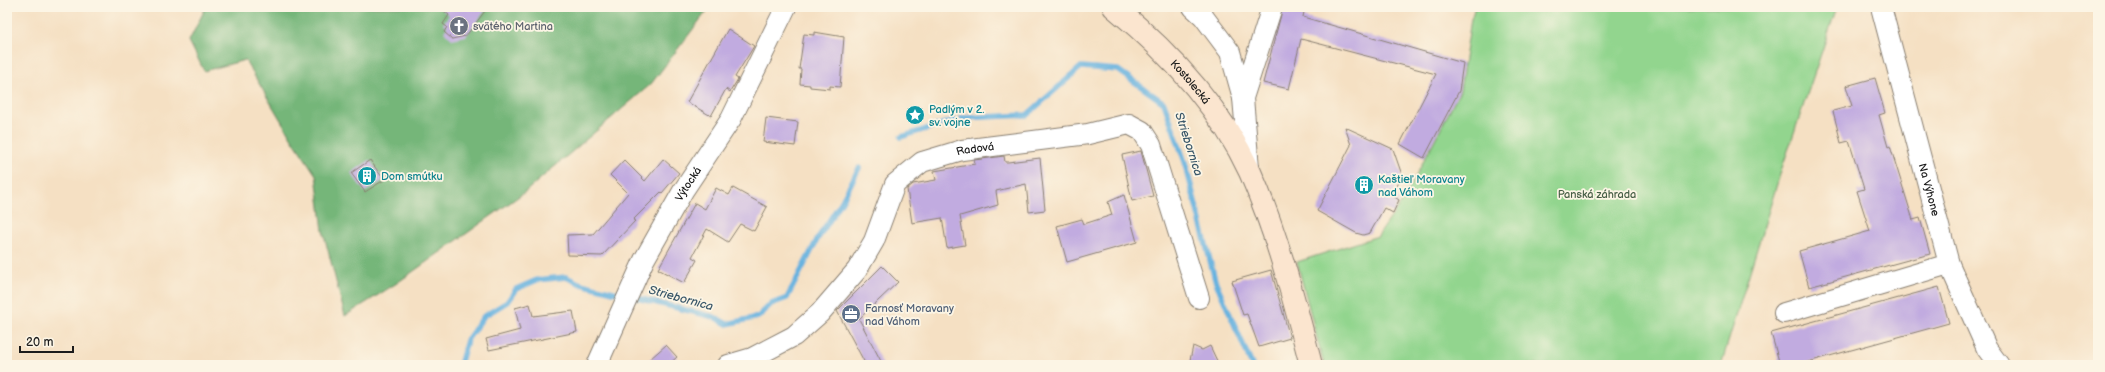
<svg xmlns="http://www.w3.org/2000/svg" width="2105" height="372" viewBox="0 0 2105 372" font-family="'Balsamiq Sans',sans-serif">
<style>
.green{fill:#92d58e;stroke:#577855}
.forest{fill:#75b679;stroke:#48694a}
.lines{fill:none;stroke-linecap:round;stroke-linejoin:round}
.stream{stroke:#67b2df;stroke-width:5.5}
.building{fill:#c1abe0}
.street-casing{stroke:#887e70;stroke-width:22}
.secondary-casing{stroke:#887e70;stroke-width:24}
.street{stroke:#fff;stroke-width:20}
.secondary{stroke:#fbe5cf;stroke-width:22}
.labels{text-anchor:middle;stroke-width:3.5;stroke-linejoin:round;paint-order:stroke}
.worship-label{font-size:11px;fill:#5b616d;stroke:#fcf5e5;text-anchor:start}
.street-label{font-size:11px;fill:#1c1c1c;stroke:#fcf5e5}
.culture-label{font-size:11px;fill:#0d838f;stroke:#fcf5e5;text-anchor:start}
.park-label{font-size:11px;fill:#455d44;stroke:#fcf5e5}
.service-label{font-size:11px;fill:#4e5e75;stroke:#fcf5e5;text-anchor:start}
.water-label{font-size:12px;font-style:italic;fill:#3a586a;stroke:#fcf5e5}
</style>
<rect width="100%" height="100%" fill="#fcf5e5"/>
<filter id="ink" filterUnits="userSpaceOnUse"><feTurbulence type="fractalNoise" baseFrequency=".025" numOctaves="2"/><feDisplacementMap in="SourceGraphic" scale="8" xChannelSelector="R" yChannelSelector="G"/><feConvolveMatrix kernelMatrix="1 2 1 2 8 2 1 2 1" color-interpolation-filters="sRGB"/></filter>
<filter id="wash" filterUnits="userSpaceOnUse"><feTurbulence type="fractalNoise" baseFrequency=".012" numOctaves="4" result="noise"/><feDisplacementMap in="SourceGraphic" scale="16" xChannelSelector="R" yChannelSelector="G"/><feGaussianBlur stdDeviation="0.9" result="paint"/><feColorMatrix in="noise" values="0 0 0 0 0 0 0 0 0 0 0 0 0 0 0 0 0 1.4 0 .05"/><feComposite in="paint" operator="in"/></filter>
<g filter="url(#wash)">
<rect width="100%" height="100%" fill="#f5e0c3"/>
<path class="green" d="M1475,7H1837L1782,168L1721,365H1324L1297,262L1378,236L1404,199L1460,91L1471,19Z"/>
<path class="forest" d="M206,7H710L651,84L525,192L397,283L345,316L323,231L316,175L292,139L245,60L204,71L189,41Z"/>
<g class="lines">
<path class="stream" d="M962,118L1027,115L1081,67L1118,70L1164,103L1185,162L1215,280L1252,365
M901,137L954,120
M460,365L467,340L484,316L507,302L516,289L537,280L566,277L581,284L714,317L727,324L758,317L771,304L787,298L818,238L842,201L859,168"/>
</g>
<g id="blocks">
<path class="building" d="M439,7H488L466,36L452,39L444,32L447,27L443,24L449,15Z
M1283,7H1305L1303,17L1463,63L1459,91L1424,158L1400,144L1436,74L1301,39L1289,89L1263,83Z
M728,29L754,46L735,77L738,79L730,92L726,89L711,116L687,102Z
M814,32L844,37L840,87L830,86V89L810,87V85L800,84L801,69H799L804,34L814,35Z
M1875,78L1885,113L1879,115L1888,147L1890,146L1913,220L1920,218L1930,254L1809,287L1799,251L1870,231L1857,191L1864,189L1849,141L1841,143L1833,111L1852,106L1846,86Z
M766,118L798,122L795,146L763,142Z
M1345,127L1393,149L1402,175L1392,195L1399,200L1393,213L1384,208L1370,233L1363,235L1356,233L1317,211L1351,145Z
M1141,151L1153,196L1132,201L1122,155Z
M1004,156L1005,162H1008L1040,158L1045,210L1029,212L1026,184L996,191L998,205L960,216L965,245L947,248L942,218L912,223L907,189L913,184L936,180L934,171L975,164L974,160Z
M663,159L679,173L662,193L661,192L633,220L635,221L602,256L568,255L567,235L593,234L628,193L610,175L624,160L645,181Z
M370,160L384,180L365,192L351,173Z
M716,188L729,195L733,188L767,207L754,231L740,224L728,242L707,229L692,257L697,260L684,283L658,269L695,203L705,209Z
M1124,195L1137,242L1067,262L1057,226L1082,219L1084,224L1112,215L1108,202Z
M882,266L898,282L859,319L883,365H866L837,311Z
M1271,270L1290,338L1259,347L1247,314L1243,315L1232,281Z
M1939,287L1949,323L1797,365H1780L1771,333Z
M530,304L533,316L573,311L577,332L489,350L486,339L520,330L515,308Z
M666,345L677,357L668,365H643Z
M1193,346L1202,350L1210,346L1219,365H1189Z"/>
</g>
</g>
<g filter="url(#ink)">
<use href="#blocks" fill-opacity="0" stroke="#887e70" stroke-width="1"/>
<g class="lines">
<defs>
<g id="street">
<path d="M1193,7L1203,16L1230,52L1243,98"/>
<path id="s1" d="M1881,7L1949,264L1987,349L1999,365"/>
<path d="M1249,168L1243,98L1272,7"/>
<path d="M1784,313L1949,264"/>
<path id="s2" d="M597,365L644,260L683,191L731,119L786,7"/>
<path id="s3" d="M728,365L752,358L794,336L820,313L857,270L874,241L895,184L922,162L962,150L1088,134L1129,124L1142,131L1151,145L1199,298"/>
</g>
<g id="secondary">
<path id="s4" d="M1114,7C1169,52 1220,107 1250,172C1277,233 1294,300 1311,365"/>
</g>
</defs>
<use href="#street" class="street-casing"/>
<use href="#secondary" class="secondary-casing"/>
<use href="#street" class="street"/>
<use href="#secondary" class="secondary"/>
</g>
</g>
<defs>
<symbol id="church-disc" viewBox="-11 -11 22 22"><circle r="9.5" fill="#6b7280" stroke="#fcf5e5"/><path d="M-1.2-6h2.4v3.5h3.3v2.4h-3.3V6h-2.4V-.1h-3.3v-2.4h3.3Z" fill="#fff"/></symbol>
<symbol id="sight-disc" viewBox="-11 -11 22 22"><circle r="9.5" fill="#0f9aa8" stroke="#fcf5e5"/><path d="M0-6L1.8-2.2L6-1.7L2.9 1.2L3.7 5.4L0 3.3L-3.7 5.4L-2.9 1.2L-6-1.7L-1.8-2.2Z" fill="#fff"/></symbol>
<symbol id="building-disc" viewBox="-11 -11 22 22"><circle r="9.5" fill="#0f9aa8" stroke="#fcf5e5"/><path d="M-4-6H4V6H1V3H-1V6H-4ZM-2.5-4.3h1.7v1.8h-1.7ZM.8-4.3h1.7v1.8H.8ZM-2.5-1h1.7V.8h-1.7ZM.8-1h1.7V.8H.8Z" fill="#fff"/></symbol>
<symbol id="office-disc" viewBox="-11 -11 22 22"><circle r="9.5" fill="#5c6f8a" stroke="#fcf5e5"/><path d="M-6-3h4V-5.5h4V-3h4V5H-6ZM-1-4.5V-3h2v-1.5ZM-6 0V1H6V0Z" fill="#fff"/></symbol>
</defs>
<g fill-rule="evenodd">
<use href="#church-disc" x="448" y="15" width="22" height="22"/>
<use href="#sight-disc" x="904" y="104" width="22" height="22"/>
<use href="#building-disc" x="356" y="165" width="22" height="22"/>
<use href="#building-disc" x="1353" y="174" width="22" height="22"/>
<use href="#office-disc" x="840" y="303" width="22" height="22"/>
</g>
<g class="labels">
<g class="worship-label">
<text x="473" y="30">svätého Martina</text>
</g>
<g class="street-label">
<text dy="4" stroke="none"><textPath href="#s4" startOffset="107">Kostolecká</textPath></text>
<text dy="4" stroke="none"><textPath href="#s3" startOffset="348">Radová</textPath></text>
<text dy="4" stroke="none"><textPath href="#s2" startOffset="203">Výtocká</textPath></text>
<text dy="4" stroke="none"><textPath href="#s1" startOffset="189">Na Výhone</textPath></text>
</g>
<g class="culture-label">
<text x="929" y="113">Padlým v 2.<tspan x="929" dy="13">sv. vojne</tspan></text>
<text x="381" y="180">Dom smútku</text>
<text x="1378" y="183">Kaštieľ Moravany<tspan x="1378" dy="13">nad Váhom</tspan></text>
</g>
<g class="park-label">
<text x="1597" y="198">Panská záhrada</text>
</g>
<g class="service-label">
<text x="865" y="312">Farnosť Moravany<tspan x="865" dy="13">nad Váhom</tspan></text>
</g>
<g class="water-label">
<text transform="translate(1189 144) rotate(72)" y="4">Striebornica</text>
<text transform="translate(681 298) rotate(15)" y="4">Striebornica</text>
</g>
</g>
<rect width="2105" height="372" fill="none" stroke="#fcf5e5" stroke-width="24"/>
<path d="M20 346v6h53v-6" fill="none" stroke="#1c1c1c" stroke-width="2"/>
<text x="26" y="346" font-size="12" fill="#1c1c1c" stroke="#fcf5e5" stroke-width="3" paint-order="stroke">20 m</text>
</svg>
